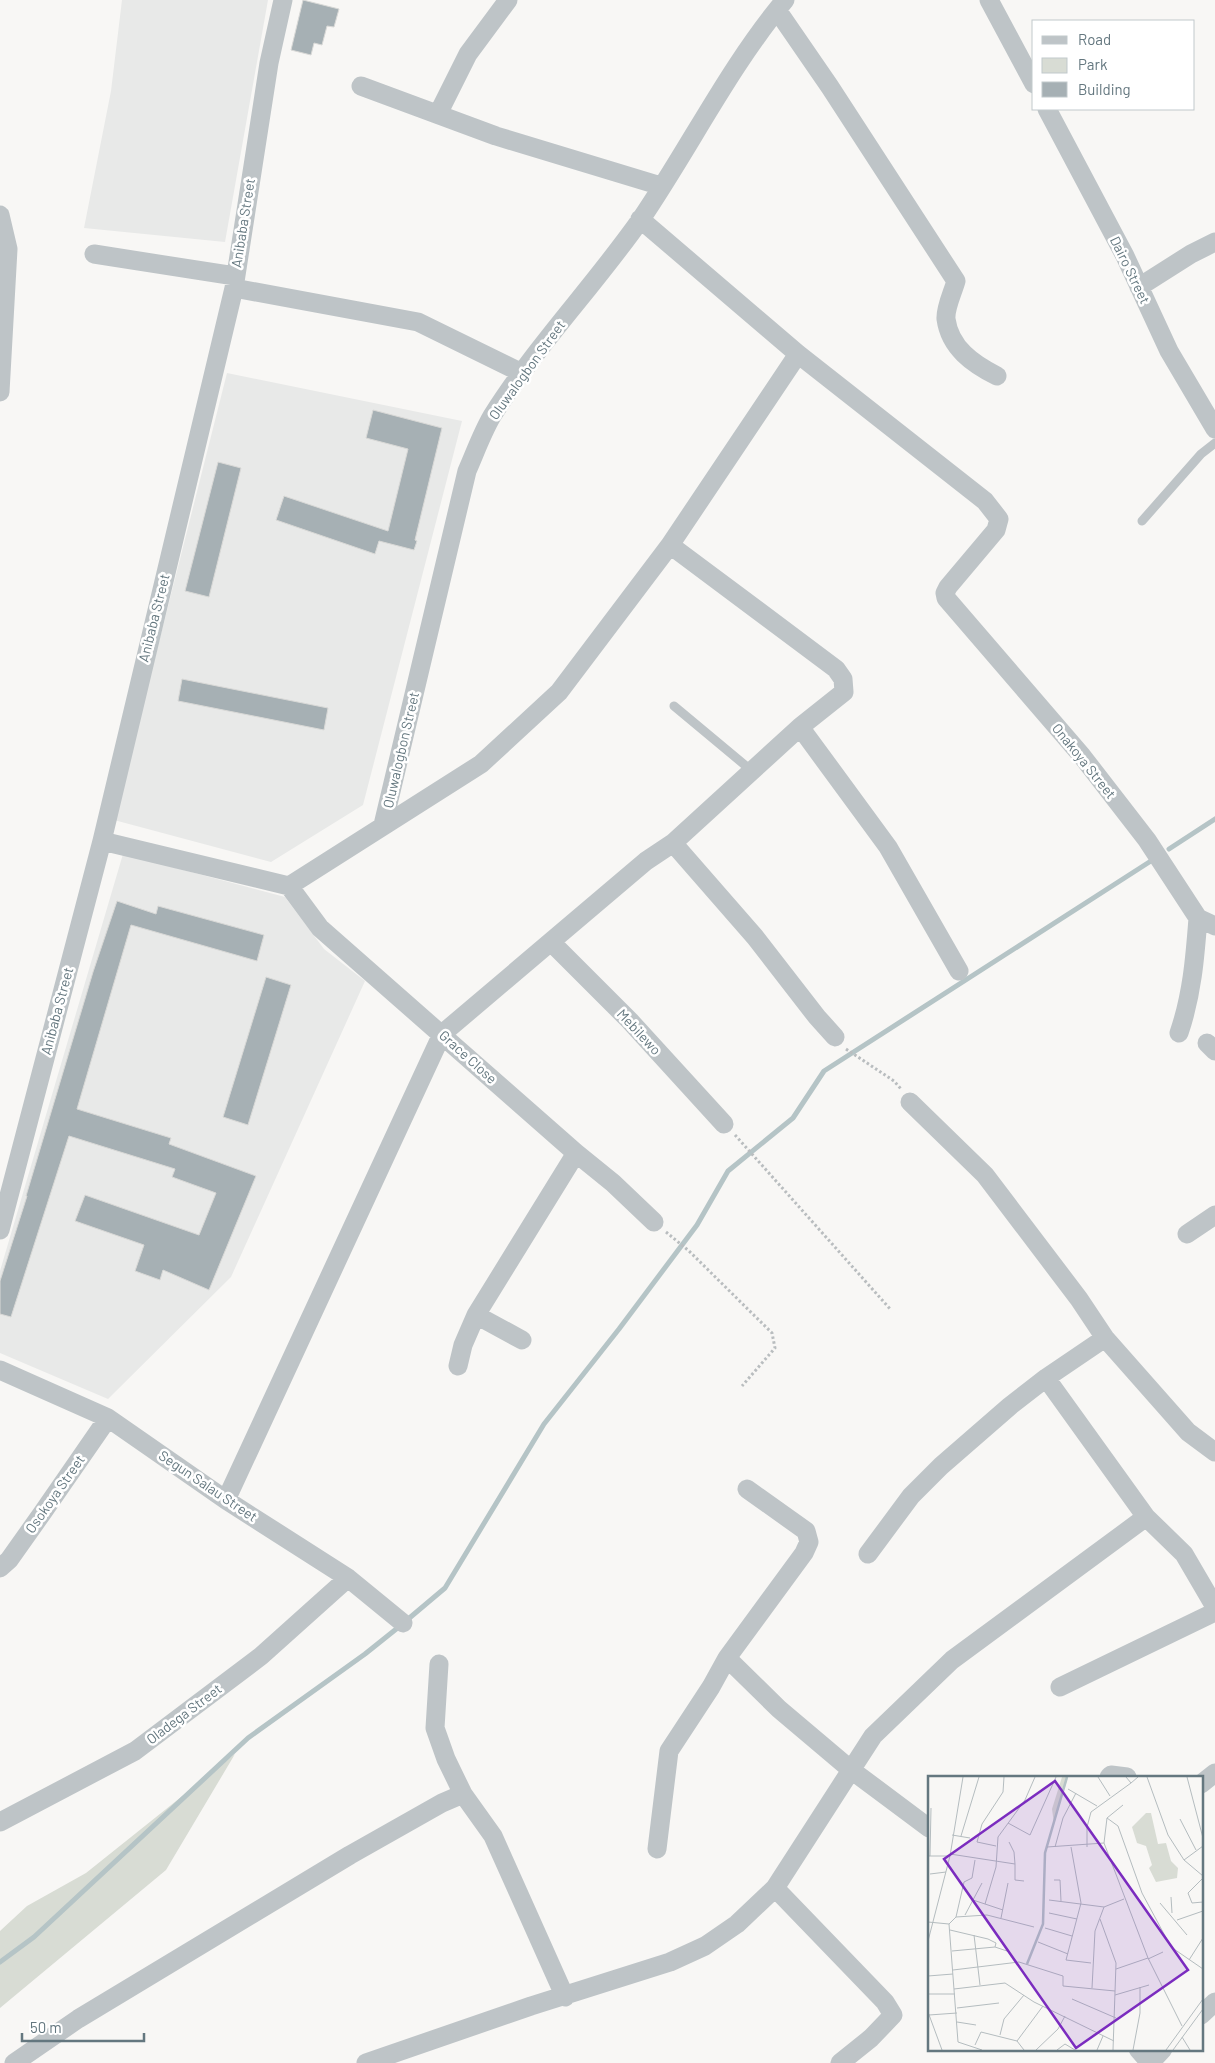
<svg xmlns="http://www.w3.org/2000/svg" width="1215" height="2063" viewBox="0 0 1215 2063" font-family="Barlow,sans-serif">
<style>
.built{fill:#e8e9e8}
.green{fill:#d8dcd4}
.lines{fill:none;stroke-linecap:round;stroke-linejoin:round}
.stream{stroke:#b5c4c6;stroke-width:5}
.building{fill:#a6b0b4;stroke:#d9d9d7}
.path{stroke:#b9bdbf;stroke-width:3;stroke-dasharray:2.5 2.5;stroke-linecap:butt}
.lane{stroke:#bec4c7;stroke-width:9}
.street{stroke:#bec4c7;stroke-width:19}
.labels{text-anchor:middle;stroke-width:5;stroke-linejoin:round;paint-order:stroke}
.street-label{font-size:14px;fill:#64777f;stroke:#fff}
.inset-river{fill:none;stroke:#b5c4c6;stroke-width:2.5}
.inset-road{fill:none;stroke:#b4bcbf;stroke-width:1}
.view{fill:#7b2cbf;fill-opacity:0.15;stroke:#7b2cbf;stroke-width:2.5}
.inset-edge{fill:none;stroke:#64777f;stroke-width:2.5}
</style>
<rect width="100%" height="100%" fill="#f8f7f5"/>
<path class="built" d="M122,0H268L225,242L84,228L111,91Z
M227,373L462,421L363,805L271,862L114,820Z
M123,854L285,897L324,949L365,981L231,1277L108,1399L0,1353V1271Z"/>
<path class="green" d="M235,1754L166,1870L0,2008V1931L27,1906L86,1873Z"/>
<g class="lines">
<path class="stream" d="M1169,849L1215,819
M407,1620L445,1588L544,1424L619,1329L697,1225L728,1171L793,1118L824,1071L1154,859
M0,1962L34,1937L248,1738L365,1654L400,1626"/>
</g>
<path class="building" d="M303,0L339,9L334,27L327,26L322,45L314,43L311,55L291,50Z
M373,410L442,428L415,540L417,541L414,550L379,541L375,554L276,520L284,496L388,531L408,449L366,438Z
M218,462L241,468L209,597L185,591Z
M182,679L328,708L324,730L178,701Z
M117,901L156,914L158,906L264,935L257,961L131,925L77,1109L171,1138L169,1144L256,1176L209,1290L163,1270L160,1280L135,1271L144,1245L75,1221L85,1195L199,1235L216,1193L172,1177L175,1169L69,1136L11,1317L0,1314V1281L27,1196H26L93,972Z
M266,977L291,985L248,1125L223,1117Z"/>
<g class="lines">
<path class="path" d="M846,1049L894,1081L901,1089
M735,1135L891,1310
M666,1232L689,1251L772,1333L775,1348L742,1386"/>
<path class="lane" d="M1142,521L1201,454L1215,443
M674,706L752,771"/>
<path class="street" d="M989,0L1034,84
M777,10L830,87L956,281C953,292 945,308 946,319C950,348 973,364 997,376
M361,86L496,136L661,186
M1047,109L1125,256L1169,351L1215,429
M438,114L468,54L508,0
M0,215L8,249L0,392
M640,219L798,354L985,501L999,519L996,530L948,587L945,593L946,598L1082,756L1147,840L1198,918L1215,926
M94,254L235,276
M1139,287L1191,254L1215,242
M234,288L418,322L522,373
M800,727L888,847L959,971
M383,825L467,471C475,453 482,433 492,416C536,346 594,286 641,219C690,147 729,67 785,0
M102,841L289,886L481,764L559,692L670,545L798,354
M673,843L755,937L817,1017L835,1037
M289,886L320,928L576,1153L613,1183L654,1222
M551,942L630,1021L724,1124
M1179,1033C1192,995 1195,958 1198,918
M1207,1043L1215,1051
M910,1102L985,1175L1079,1299L1105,1338L1188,1432L1215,1452
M0,1230L102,841L234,288L269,63L283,0
M1187,1234L1215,1215
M522,1340L476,1315L576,1153
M458,1366L463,1345L476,1315
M0,1370L108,1418L226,1500L348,1578L403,1623
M1046,1378L1146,1517L1184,1554L1215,1607
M226,1500L442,1034L646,861L673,843L800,727L844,692L843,679L836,669L670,545
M868,1554L911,1496L941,1466L1010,1406L1046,1378L1105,1338
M0,1568L9,1560L43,1512L108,1418
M727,1658L804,1553L809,1542L806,1531L747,1489
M439,1664L435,1728L446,1759L463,1794
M1060,1687L1215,1612
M1109,1777L1111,1775L1127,1777
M1201,1784L1215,1773
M0,1822L135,1751L261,1656L348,1578
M657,1849L669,1751L711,1687L727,1658L779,1709L850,1769L929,1828
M775,1888L885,2002L893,2015L871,2038L840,2063
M1201,2015L1215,2002
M1138,2049L1150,2063
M14,2063L78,2019L350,1855L442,1803L463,1794L493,1836L565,1997
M366,2063L531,2006L670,1962L705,1946L737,1924L775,1888L873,1736L952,1660L1146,1517
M1150,2063L1163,2049"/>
</g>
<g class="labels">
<g class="street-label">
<text transform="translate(243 223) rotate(-81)" y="5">Anibaba Street</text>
<text transform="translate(1130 270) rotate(64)" y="5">Dairo Street</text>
<text transform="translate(527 370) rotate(-54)" y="5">Oluwalogbon Street</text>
<text transform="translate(154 618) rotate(-76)" y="5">Anibaba Street</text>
<text transform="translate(401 750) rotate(-77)" y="5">Oluwalogbon Street</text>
<text transform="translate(1084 761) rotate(51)" y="5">Onakoya Street</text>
<text transform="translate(57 1011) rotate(-75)" y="5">Anibaba Street</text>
<text transform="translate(639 1032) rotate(47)" y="5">Mebilewo</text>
<text transform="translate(468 1057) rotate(42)" y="5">Grace Close</text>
<text transform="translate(208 1486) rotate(34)" y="5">Segun Salau Street</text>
<text transform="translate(55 1494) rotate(-55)" y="5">Osokoya Street</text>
<text transform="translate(184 1714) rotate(-37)" y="5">Oladega Street</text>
</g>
</g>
<g transform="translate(928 1776)">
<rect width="275" height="275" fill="#f8f7f5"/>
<path d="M134,1H140L126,48L124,33ZM218,37H223L230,68L238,67L243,85L250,92L249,102L228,106L221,92L224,89L218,70L209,67L204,51Z" fill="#d8dcd4"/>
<path class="inset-river" d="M99,188L115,148L117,77L139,1"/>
<path class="inset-road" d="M170,1L182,20M198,1L203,7L210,1M219,1L240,59L256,84L275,100M259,1L275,62M140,13L169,30M195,29L179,42L176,67L220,182L254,250M179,42L190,50L214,117L243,171L275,193M252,43L268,74M80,47L102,59L128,1M24,59L42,62M33,60L51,1M68,70L49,66L54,48L75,16L76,1M119,71L176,67M127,71L135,42L148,17M143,71L153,127L138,184L163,187M159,71V51L163,36L203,7M22,78L87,88L86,76L81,66M1,80H22M2,80L3,32M47,84L44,102L36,106L28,141L21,148L30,266L54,274M256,84L275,70M87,88V104L96,105M2,98L18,96M275,102L260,117L264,127L275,126M126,104H132L133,125M243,121L244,137M45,124L75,134M121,124L176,131M232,127L259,159M57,128L68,91L70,61L97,24L107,1M121,137L149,143M37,139L54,107M28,141L59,139L106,151M73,142L80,107M172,143L188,187L185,274M249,144L275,135M0,146L21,148M117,152L144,160M22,154L60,163L68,167L67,171M46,159L52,209M0,165L22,80L35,1M110,166L140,178M24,175L67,171L82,176M220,183L235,176M261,184L275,162M188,193L220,182M25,194L91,186L135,200V210L187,215M0,200L25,198M164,212L167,155L176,131L196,123M26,213L77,207L106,226L186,265M0,218H27M187,219L221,209M144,223L188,242M29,232L71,227M0,236L14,274M1,239L29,237M29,246L48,249M72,259L76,243L96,219M254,261L262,274M89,265L115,230M47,269L53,256L89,265L96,274M108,274L130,253L137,240M129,274L137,268L147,274M169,274L175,260M205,274L212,237V211M238,274L275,223M245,274L275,233"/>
<path class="view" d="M127,5L260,194L148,272L16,83Z"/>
<rect width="275" height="275" class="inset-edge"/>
</g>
<rect x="1032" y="20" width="162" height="90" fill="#ffffff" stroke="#c1c9cc"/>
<rect x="1042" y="36" width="25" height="8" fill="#bec4c7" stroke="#c1c9cc"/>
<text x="1078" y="45" font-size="15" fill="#64777f">Road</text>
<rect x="1042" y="58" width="25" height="15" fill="#d8dcd4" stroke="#c1c9cc"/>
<text x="1078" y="70" font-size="15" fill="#64777f">Park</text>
<rect x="1042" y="82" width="25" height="15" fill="#a6b0b4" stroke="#c1c9cc"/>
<text x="1078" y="95" font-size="15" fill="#64777f">Building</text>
<path d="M22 2033v8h122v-8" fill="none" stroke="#64777f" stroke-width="2.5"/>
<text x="30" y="2033" font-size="15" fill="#64777f" stroke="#ffffff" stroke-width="4" paint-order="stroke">50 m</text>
</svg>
